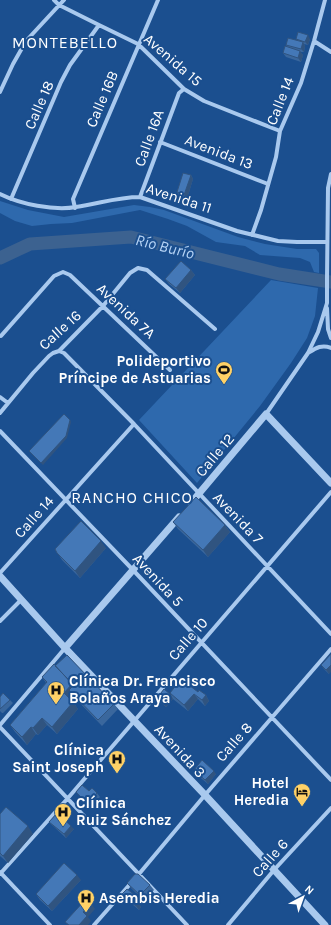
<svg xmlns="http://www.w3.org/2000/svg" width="331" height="925" viewBox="0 0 331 925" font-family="Karla,sans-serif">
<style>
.green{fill:#2e69ad}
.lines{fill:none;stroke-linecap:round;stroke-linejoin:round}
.river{stroke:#3c6290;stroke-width:13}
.minor{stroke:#a9c9ee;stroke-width:4}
.tertiary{stroke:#a9c9ee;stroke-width:7}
.wall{fill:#3a679d}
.shaded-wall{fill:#305480}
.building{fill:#4478b7;stroke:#305480}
.labels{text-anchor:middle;stroke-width:4;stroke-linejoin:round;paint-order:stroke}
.street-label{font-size:15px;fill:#fff;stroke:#1b4f8f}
.poi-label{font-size:15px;font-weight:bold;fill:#fff;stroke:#1b4f8f;text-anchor:end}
.neighbourhood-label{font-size:16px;letter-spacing:1px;fill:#fff;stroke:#1b4f8f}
.water-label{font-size:16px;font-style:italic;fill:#b5d3f5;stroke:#1b4f8f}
</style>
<rect width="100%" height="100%" fill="#1b4f8f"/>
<path class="green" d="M0,201L28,210L64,217L134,205L150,207L164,210L238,237L265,244L297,249H316L319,253V273L314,272L310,262L300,258L260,255L245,246L216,242L187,226L168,219L140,210L72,223L51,224L32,226L15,221L0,213Z
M271,280L318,288L315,316L307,338L291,363L260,406L197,483L139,420Z"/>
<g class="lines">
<path class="river" d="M0,258L30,244L131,237L279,274L331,282"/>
<path class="minor" d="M54,0L59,5L99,25L138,44L184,89L204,101L280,131
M314,41L331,52
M0,92L13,64L26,41L64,0
M160,142L268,184
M0,194C20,204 54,211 76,207C98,204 117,197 140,197L237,231L278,241L297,242H327
M140,197L179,93L184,89
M11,199L61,82L70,65L99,25
M75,208L73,199L158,0
M252,235L261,210L276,157L280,131L301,83L314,41L325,0
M327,308L328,329L331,338
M1,336L54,276L63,272L70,275L170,370
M59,351L64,353L134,424L331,634
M308,353C316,348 322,344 331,348
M0,397L8,403
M0,413L33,373L49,356L53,353L59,351L103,306L130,273L138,268L147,270L215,329
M266,414L308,353L318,332L327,303V279L328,188L331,174
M0,431L133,570L331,780
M0,573L134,424
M0,621L21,600
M0,725L65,648
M0,727L187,925
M0,872L50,925
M0,874L68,798L331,492
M94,925L139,874L205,795L331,649
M228,925L274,870L331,808"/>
<path class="tertiary" d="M191,503L266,414L331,483
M0,576L65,648L205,795L325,925
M65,648L179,517"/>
</g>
<path class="wall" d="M296,39H310L308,45L304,44L305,46L304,52H300L303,55L301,62L286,57L283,53L288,48L286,45L298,41Z
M191,175L193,179L187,199L179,196L177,192Z
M191,270L195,275L180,293L169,284L165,279Z
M173,522L225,525L230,532L208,557L178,529Z
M106,548L80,578L62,560L55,549Z
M331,654L329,674L324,669L321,665Z
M55,666L114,704L118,709L102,726L73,696L70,699L73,702L78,709L57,734L47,725L38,735L36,734L27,745L15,732L10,725L46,683L42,677Z
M198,692L206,695L209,701L205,706L198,699L188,711L173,699L166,707L160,702L157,698L171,695L170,693Z
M0,697L10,700L13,703L3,713H2L0,711Z
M194,770L216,774L208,784L196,774Z
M89,791L97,793L100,797L93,804L95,807L93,809L76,792Z
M0,814L33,834L8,863L0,856Z
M49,822L74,829L66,838L52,825Z
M81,880L52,911L40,900L36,894Z
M127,883L150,885L154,890L144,901L131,888Z
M122,894L135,895L137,899L136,901L141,907L139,910L125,898Z"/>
<path class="shaded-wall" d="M308,35L310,39L308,45L305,42Z
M303,42L305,46L304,52L301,49Z
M300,51L303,55L301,62L298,58Z
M191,175L193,179L187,199L184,195Z
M191,270L195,275L180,293L176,288Z
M70,420L71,422L67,438L43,465L41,463Z
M225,525L230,532L208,557L203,550Z
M101,541L106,548L80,578L75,571Z
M331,665V672L329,674L326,670Z
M72,684L77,691L69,690L73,696L69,700L64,693Z
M194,694L198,699L188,711L184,705Z
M171,695L173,699L166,707L163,704Z
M206,695L209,701L205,706L202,700Z
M73,702L78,709L57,734L52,727Z
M42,718L47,725L38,735L33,728Z
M31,727L36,734L27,745L22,737Z
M214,771L216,774L208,784L205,780Z
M28,826L33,834L8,863L3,856Z
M71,826L74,829L66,838L64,834Z
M77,875L81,880L52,911L48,906Z
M135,895L137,899L135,902L133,898Z
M91,903L95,909L88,917L91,921L88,925H79L83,912Z
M139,903L141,907L139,910L136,906Z"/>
<path class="building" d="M298,32L308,35L305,42L296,39Z
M288,38L303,42L301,49L286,45Z
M285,46L300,51L298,58L283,53Z
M183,173L191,175L184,195L177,192Z
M181,261L191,270L176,288L165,279Z
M64,414L70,420L66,436L41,463L29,451Z
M196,497L225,525L203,550L173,522Z
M81,521L101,541L75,571L57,553L55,549Z
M331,654V665L326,670L321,665Z
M67,655L114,704L98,720L69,690L74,685L55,666Z
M54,664L72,684L64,693L73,702L52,727L42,718L33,728L31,727L22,737L10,725L47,682L42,677Z
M181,679L198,692L199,690L206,695L202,700L194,694L184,705L170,693Z
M164,689L171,695L163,704L157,698Z
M3,693L10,700L0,709V697Z
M202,760L214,771L205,780L194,770Z
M82,785L89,791L92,788L97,793L90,801L93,803L90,806L76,792Z
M6,807L28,826L3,856L0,853V814Z
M57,813L71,826L64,834L49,822Z
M64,863L77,875L48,906L36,894Z
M135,874H138L150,885L140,895L127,883Z
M127,889L135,895L133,898L139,903L136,906L122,894Z
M86,899L91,903L83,912L87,916L79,925H69L65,922Z"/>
<defs>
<symbol id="stadium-pin" viewBox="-11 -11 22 30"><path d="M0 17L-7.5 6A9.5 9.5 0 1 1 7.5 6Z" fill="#ffd166" stroke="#1b4f8f"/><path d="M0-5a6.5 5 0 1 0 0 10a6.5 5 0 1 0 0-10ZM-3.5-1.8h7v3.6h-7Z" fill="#111"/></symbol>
<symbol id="hospital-pin" viewBox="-11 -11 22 30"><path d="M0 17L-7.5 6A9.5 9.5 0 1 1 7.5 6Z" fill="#ffd166" stroke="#1b4f8f"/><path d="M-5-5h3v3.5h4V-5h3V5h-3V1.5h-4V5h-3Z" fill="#111"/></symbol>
<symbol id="hotel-pin" viewBox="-11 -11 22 30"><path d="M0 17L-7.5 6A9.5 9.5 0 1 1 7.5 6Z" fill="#ffd166" stroke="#1b4f8f"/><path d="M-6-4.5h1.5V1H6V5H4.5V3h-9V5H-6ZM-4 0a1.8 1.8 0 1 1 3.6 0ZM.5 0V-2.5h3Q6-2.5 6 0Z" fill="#111"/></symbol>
</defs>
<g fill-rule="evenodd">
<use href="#stadium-pin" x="214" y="360" width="20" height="27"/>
<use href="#hospital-pin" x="46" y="680" width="20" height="27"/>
<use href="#hospital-pin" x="107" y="749" width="20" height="27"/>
<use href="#hotel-pin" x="292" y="782" width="20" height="27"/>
<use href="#hospital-pin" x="53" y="802" width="20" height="27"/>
<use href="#hospital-pin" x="76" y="888" width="20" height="27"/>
</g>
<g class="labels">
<g class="street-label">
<text transform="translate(173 60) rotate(41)" y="5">Avenida 15</text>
<text transform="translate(102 99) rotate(-67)" y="5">Calle 16B</text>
<text transform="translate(280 101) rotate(-68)" y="5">Calle 14</text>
<text transform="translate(39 105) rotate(-66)" y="5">Calle 18</text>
<text transform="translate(149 138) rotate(-70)" y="5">Calle 16A</text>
<text transform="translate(219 152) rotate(21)" y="5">Avenida 13</text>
<text transform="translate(179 198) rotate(18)" y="5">Avenida 11</text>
<text transform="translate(126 311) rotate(43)" y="5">Avenida 7A</text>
<text transform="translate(60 330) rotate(-42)" y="5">Calle 16</text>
<text transform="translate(215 455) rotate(-50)" y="5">Calle 12</text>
<text transform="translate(34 517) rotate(-48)" y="5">Calle 14</text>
<text transform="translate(238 518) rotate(46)" y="5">Avenida 7</text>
<text transform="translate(158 580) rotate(47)" y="5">Avenida 5</text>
<text transform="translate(188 639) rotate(-49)" y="5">Calle 10</text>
<text transform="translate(234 742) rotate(-49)" y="5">Calle 8</text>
<text transform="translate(180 751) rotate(47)" y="5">Avenida 3</text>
<text transform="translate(270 858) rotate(-48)" y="5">Calle 6</text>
</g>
<g class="poi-label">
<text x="211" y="366">Polideportivo<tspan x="211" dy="17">Príncipe de Astuarias</tspan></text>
<text x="69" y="686" text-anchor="start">Clínica Dr. Francisco<tspan x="69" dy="17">Bolaños Araya</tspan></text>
<text x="104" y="755">Clínica<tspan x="104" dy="17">Saint Joseph</tspan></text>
<text x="289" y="788">Hotel<tspan x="289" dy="17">Heredia</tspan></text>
<text x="76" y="808" text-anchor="start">Clínica<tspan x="76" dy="17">Ruiz Sánchez</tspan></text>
<text x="99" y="903" text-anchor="start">Asembis Heredia</text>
</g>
<g class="neighbourhood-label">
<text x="65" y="48">MONTEBELLO</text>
<text x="132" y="503">RANCHO CHICO</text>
</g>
<g class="water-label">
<text transform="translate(165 246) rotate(14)" y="6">Río Burío</text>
</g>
</g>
<g transform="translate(303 897) rotate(41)" stroke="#1b4f8f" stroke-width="3" paint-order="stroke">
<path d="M0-3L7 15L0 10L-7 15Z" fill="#ffffff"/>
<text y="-6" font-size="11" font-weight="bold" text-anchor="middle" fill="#ffffff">N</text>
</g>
</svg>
